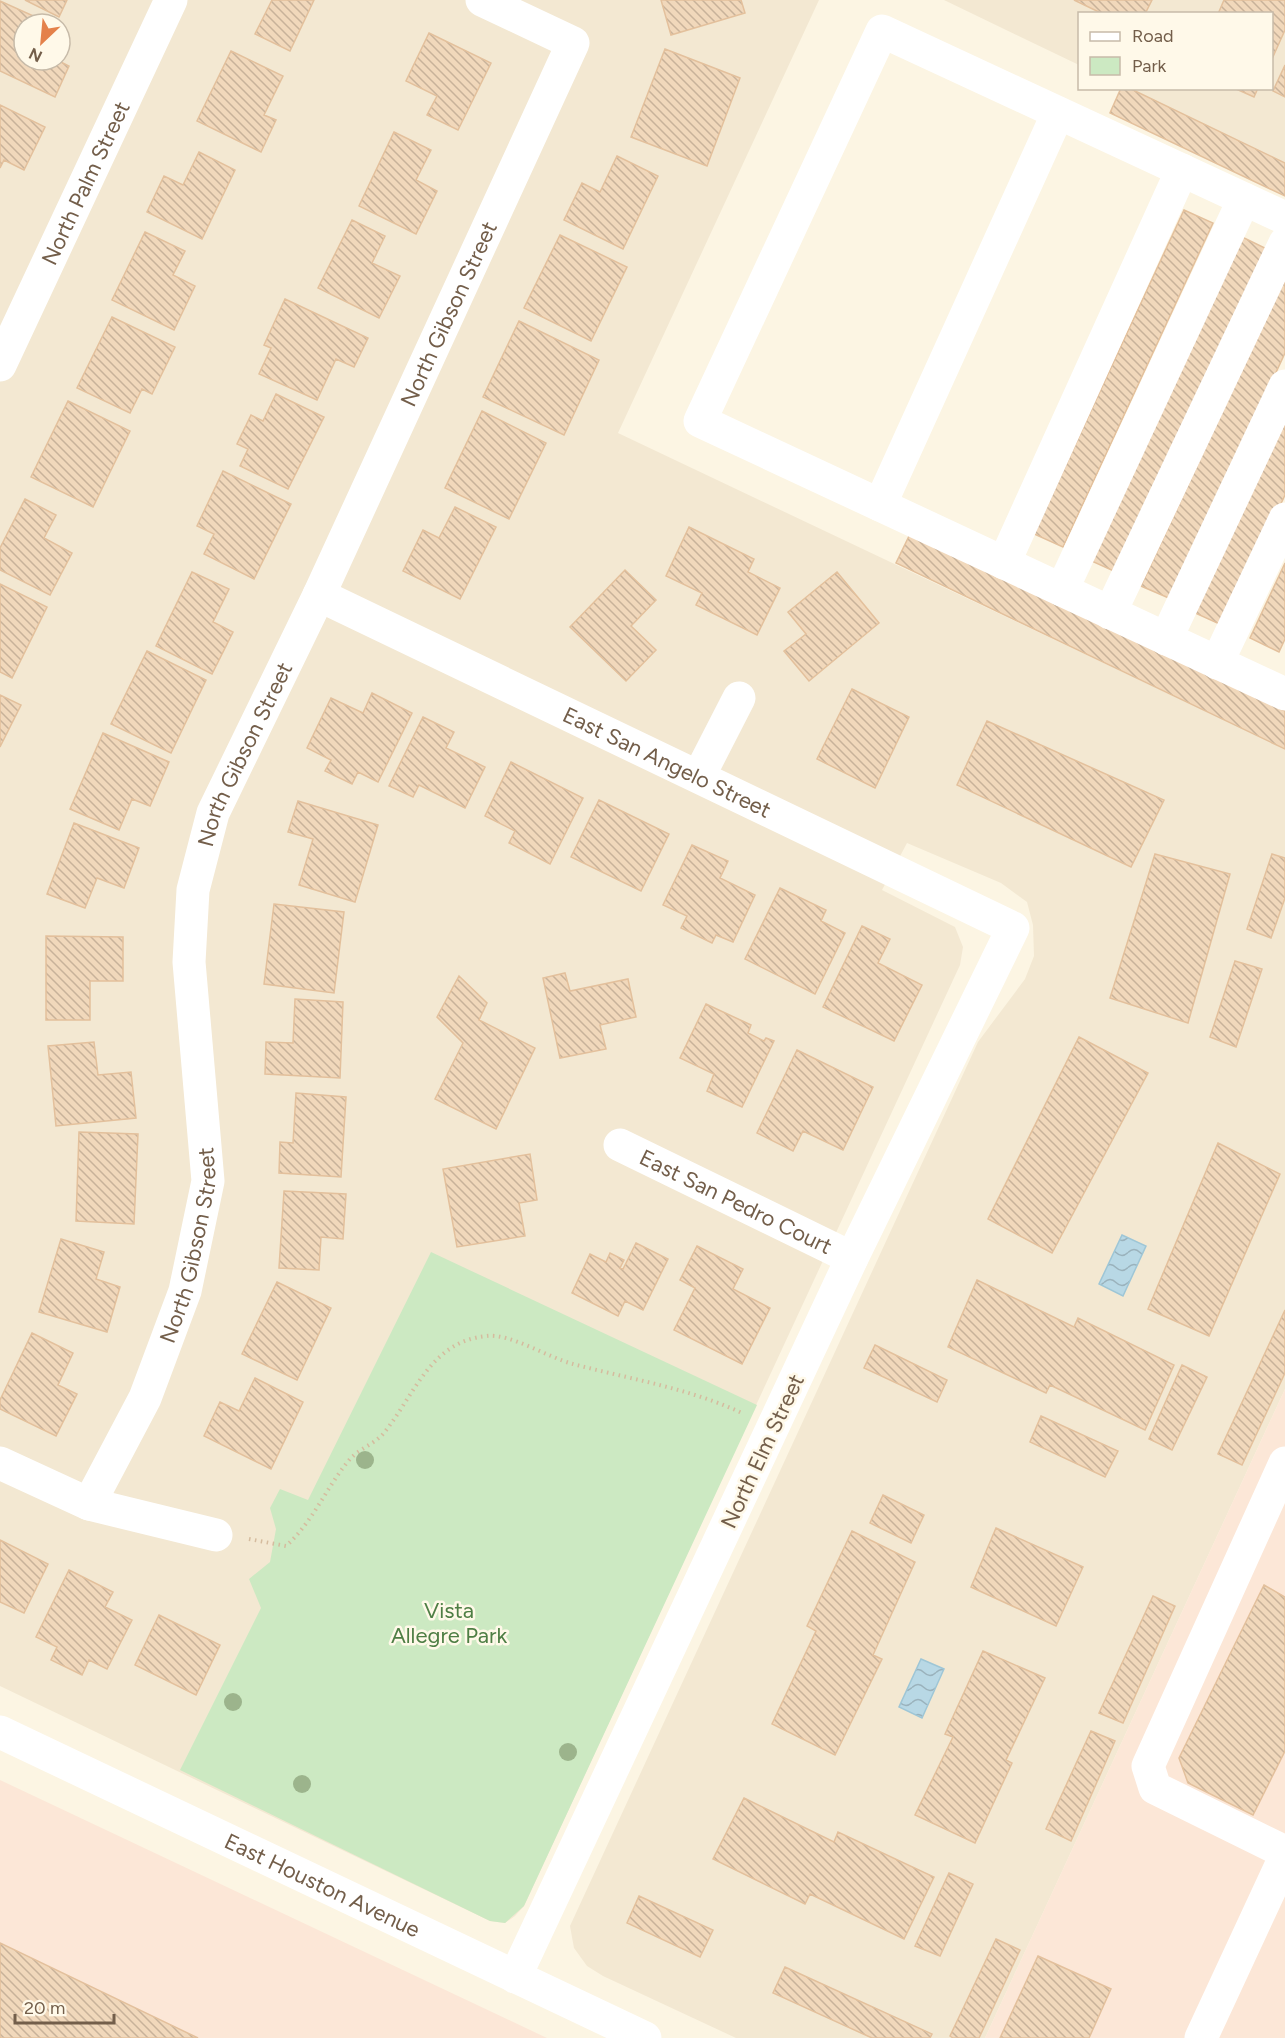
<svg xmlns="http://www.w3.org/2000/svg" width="1285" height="2038" viewBox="0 0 1285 2038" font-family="Figtree,sans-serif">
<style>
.residential{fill:#f3e8d2;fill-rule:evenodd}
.commercial{fill:#fce7d7}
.green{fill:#cce9c2}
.water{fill:url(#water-waves);stroke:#9ec6d6;stroke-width:1.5}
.building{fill:url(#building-back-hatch);stroke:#e3c09c;stroke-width:1.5}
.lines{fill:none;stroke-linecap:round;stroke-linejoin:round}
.path{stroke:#d5bb9e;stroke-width:4;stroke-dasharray:1.5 4.5;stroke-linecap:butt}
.minor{stroke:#fff;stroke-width:33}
.tree{fill:#9cb48c}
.labels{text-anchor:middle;stroke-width:5;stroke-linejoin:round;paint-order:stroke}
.street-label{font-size:22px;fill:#735e4a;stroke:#fff9e9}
.park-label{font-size:22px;fill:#4e7e44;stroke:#fff9e9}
</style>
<defs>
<pattern id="water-waves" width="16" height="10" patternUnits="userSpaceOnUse" patternTransform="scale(1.5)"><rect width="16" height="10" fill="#b8d8e5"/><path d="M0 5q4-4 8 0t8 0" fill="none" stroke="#9ab2bc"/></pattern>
<pattern id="building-back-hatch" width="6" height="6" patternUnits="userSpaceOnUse" patternTransform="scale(1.5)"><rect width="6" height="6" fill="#f1d8bb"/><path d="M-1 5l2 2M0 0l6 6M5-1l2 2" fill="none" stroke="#c8b29a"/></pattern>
</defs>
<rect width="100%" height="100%" fill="#fcf5e3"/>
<path class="residential" d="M0,0H819L618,433L1285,749V1389L985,2038H736L603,1976L587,1966L574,1948L570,1926L978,1042L1025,979L1034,956L1033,925L1027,902L1001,883L907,843L882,890L955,927L963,947L960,965L524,1906L515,1916L505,1923L490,1921L0,1686ZM24,24H60V60H24Z
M944,0H1285V163L1129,89L1272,88V14H1080L1079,65Z"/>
<path class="commercial" d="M1285,1389V2038H985Z
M0,1780L547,2038H0Z"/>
<path class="green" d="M431,1252L757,1405L524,1906L505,1923L490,1921L180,1770L261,1608L249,1579L270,1562L276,1529L270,1508L280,1489L308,1500Z"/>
<path class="water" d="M1122,1235L1146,1246L1123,1296L1099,1284Z
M921,1659L944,1669L922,1718L899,1707Z"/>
<path class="building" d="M25,0H67L59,17Z
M272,0H314L290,51L255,34Z
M661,0H741L745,13L671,35Z
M1074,0H1152L1145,14H1103Z
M1224,0H1285V30L1272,59V14H1218Z
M0,1L51,24H24V60H57L69,66L55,97L0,71Z
M429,33L491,63L458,130L427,115L437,96L406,81Z
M665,49L740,78L707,166L631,137Z
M231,51L283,76L264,115L276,120L261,152L197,121Z
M1285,65V97L1273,91Z
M1121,88H1129L1285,163V196L1110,113Z
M1234,88H1258L1254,97Z
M0,105L45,127L24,170L4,160L0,168Z
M394,132L431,150L416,180L437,191L416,234L359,206Z
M199,152L235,170L202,239L147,212L164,176L183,185Z
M617,156L658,176L623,249L564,220L582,183L600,192Z
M1184,210L1213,223L1063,547L1034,534Z
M352,220L385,236L372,263L400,276L379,318L318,288Z
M145,232L185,251L173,275L195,286L174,330L112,300Z
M560,235L627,267L591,341L524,308Z
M1238,235L1267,249L1116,572L1087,559Z
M1285,277V353L1171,599L1141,586Z
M285,299L368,338L354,367L336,359L317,400L259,374L271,348L264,345Z
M112,317L175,347L152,394L142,389L130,413L77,388Z
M519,321L599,360L564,435L483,397Z
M276,394L324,417L288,489L240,466L248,449L237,444L251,415L263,421Z
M68,401L130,431L93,507L31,477Z
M482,411L546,443L509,519L445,488Z
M1285,419V495L1224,626L1195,613Z
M223,471L291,504L254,579L204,554L214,534L197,526Z
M25,499L56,515L44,538L72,553L50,595L0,570V548Z
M455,507L496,527L460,599L403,571L423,530L439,538Z
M689,527L754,559L748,572L780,588L757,635L696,605L702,593L666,576Z
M911,532L1285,711V749L896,563Z
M1285,563V639L1279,652L1250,638Z
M625,570L656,600L631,626L656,650L626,681L570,627Z
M192,572L229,589L213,622L233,632L212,674L156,646Z
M837,572L879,623L809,681L784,651L806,634L788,612Z
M0,584L47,607L12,678L0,672Z
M147,651L206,680L171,753L111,724Z
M852,689L909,717L875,788L817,759Z
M372,693L412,713L378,782L358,772L352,784L325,771L331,760L307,748L331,698L363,713Z
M0,695L21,705L0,747Z
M423,717L454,732L446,748L485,767L465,808L419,785L413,797L389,786Z
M987,721L1164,800L1131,867L957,785Z
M103,733L169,762L150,806L132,799L119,830L70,809Z
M511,762L583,798L550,864L509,843L515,831L485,816Z
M599,800L669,834L641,891L571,857Z
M298,801L378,825L355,902L299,885L313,839L288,832Z
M74,823L139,848L124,888L97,878L85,908L47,894Z
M692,845L728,861L720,878L755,895L733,942L716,935L712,943L681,928L687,916L663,905Z
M1155,854L1230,874L1188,1023L1110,998Z
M1272,854L1285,858V898L1271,938L1247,929Z
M780,888L826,910L821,921L845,933L815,994L745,959Z
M274,904L344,912L334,993L264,984Z
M862,926L890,939L878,963L922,985L894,1041L823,1007Z
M46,936L123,937V981H90V1020H46Z
M1235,961L1262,969L1236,1047L1210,1037Z
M565,973L570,991L628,979L636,1017L600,1025L606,1049L560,1058L543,978Z
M459,976L487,1003L479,1020L535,1048L496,1129L435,1099L463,1043L437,1017Z
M295,999L343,1002L340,1078L265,1074L266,1042L293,1043Z
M706,1004L751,1025L748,1033L764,1041L766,1038L774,1041L742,1107L707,1091L714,1074L680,1058Z
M1079,1037L1148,1073L1052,1253L988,1219Z
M94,1042L98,1075L131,1072L136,1118L56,1126L48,1046Z
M797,1050L873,1087L843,1150L803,1131L793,1151L757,1133Z
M296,1093L346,1097L341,1177L279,1173L280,1142L293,1143Z
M79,1132L138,1134L134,1224L76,1221Z
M1218,1143L1280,1174L1209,1336L1148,1309Z
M530,1154L537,1200L519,1203L525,1236L457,1247L443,1169Z
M284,1191L346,1194L343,1239L321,1237L319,1270L279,1268Z
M61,1239L104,1252L96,1279L120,1287L107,1332L39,1312Z
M636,1243L668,1259L643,1310L625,1301L618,1316L572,1293L590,1254L606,1262L610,1253L624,1260L620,1268L623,1269Z
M697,1246L743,1269L733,1289L770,1308L742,1364L674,1330L695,1288L680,1280Z
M977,1280L1074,1327L1078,1318L1174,1365L1145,1430L1050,1385L1046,1393L948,1347Z
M277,1282L331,1308L297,1380L242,1354Z
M1285,1310V1373L1242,1465L1218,1454Z
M32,1333L73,1353L58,1385L77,1394L56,1436L0,1409V1400Z
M875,1345L947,1380L937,1402L864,1368Z
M1182,1365L1207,1377L1172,1450L1149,1439Z
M255,1378L303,1402L271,1469L204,1436L220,1402L239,1411Z
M1041,1416L1118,1451L1105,1477L1030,1442Z
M883,1495L924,1515L911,1543L870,1523Z
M996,1528L1083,1567L1056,1626L971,1587Z
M852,1531L915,1562L873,1655L882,1659L835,1755L772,1724L816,1631L807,1626Z
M0,1540L48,1564L24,1613L0,1602Z
M69,1570L113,1592L105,1607L132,1620L107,1669L89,1660L82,1675L51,1660L57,1647L36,1637Z
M1264,1585L1285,1597V1751L1253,1815L1188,1783L1179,1758Z
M1153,1596L1175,1606L1123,1723L1099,1713Z
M159,1615L220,1645L196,1695L135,1665Z
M983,1651L1045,1678L1006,1760L1012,1763L975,1843L915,1815L953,1737L945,1734Z
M1091,1731L1115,1741L1071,1841L1046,1829Z
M744,1798L834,1842L838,1832L934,1877L904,1939L810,1894L805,1904L713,1859Z
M949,1873L973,1884L940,1956L915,1946Z
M639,1896L713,1930L700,1957L627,1923Z
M996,1939L1020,1950L979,2038H953L950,2036Z
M0,1943L198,2038H0Z
M1038,1956L1111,1989L1089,2038H1000Z
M785,1967L932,2034L930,2038H872L773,1993Z"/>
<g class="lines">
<path class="path" d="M249,1539L286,1546C313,1522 327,1486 350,1459C359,1449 374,1444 383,1434C415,1395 430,1341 487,1336C510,1333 549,1358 573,1364C630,1379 688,1388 742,1413"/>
<g class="minor">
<path d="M1285,218L882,31L700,421L1285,694"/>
<path id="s1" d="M0,365L171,0"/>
<path d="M880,505L1058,113"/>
<path d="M1004,563L1182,170"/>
<path d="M1062,590L1244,199"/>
<path id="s2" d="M319,595L1013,928L852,1258L515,1977"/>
<path d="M1110,613L1285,243"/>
<path d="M1166,639L1285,386"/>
<path d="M1217,663L1285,519"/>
<path d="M699,776L739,698"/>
<path id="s3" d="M620,1145L852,1258"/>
<path d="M0,1463L89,1504L216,1535"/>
<path d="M1285,1463L1148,1766L1155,1788L1285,1852"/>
<path id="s4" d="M89,1504L145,1398L185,1291L208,1181L189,962L193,890L213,813L319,595L573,43L482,0"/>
<path id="s5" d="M0,1732L645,2038"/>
<path d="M1201,2038L1285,1857"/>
</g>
</g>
<g class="tree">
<circle cx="365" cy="1460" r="9"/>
<circle cx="233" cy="1702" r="9"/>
<circle cx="568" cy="1752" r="9"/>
<circle cx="302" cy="1784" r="9"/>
</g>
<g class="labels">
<g class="street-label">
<text dy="8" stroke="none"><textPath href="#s1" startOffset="201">North Palm Street</textPath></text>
<text dy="8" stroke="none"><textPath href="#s4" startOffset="1270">North Gibson Street</textPath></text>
<text dy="8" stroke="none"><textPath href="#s4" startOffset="784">North Gibson Street</textPath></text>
<text dy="8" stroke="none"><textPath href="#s2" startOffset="386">East San Angelo Street</textPath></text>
<text dy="8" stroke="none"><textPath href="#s3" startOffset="129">East San Pedro Court</textPath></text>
<text dy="8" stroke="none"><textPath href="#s4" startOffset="280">North Gibson Street</textPath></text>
<text transform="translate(762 1451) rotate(-65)" y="8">North Elm Street</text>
<text dy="8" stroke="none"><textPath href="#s5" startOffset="357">East Houston Avenue</textPath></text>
</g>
<g class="park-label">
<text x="449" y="1618">Vista<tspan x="449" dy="25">Allegre Park</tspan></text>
</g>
</g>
<rect x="1078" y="12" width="195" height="78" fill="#fff9e9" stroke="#c7bba9" stroke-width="1.5"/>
<rect x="1090" y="32" width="30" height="9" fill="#ffffff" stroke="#c7bba9" stroke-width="1.5"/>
<text x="1132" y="42" font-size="18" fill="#735e4a">Road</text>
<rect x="1090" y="57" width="30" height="18" fill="#cce9c2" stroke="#c7bba9" stroke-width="1.5"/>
<text x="1132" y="72" font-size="18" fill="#735e4a">Park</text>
<g transform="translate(42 42) rotate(206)"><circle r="28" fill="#fff9e9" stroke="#c7bba9" stroke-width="1.5"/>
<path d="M0-4.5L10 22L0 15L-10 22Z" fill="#e4814a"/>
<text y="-9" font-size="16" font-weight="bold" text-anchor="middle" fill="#735e4a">N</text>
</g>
<path d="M15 2014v9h99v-9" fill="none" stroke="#735e4a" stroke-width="3"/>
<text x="24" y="2014" font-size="18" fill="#735e4a" stroke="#fff9e9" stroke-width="4.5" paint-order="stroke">20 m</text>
</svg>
